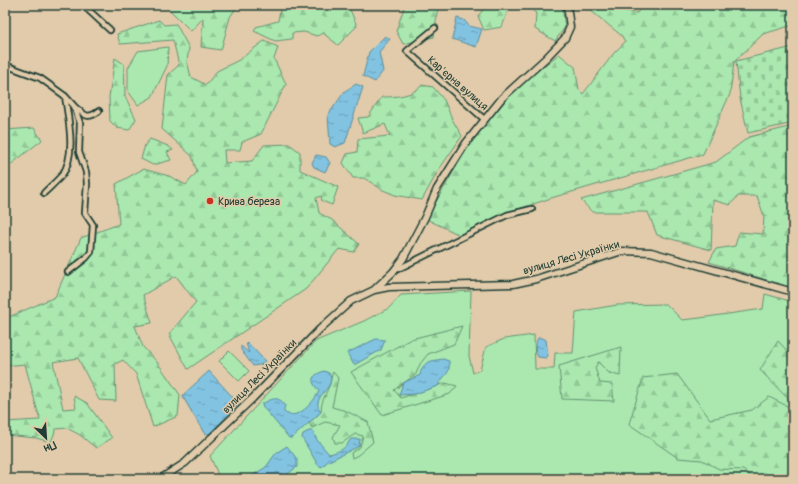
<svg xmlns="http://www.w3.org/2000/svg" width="798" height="484" viewBox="0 0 798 484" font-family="Pangolin,sans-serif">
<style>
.green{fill:#aae8af;stroke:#649272}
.forest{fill:url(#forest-firs);stroke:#649272}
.cemetery{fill:url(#cemetery-stones);stroke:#649272}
.water{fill:url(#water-ripples);stroke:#5a8d9c}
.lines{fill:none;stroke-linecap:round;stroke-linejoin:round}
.street-casing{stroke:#1f3d34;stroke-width:8}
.secondary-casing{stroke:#1f3d34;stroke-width:9}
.street{stroke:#e1cbaa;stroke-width:4.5}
.secondary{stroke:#e1cbaa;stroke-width:6}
.poi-dot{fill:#c8321e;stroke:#e1cbaa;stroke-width:1.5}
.labels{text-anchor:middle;stroke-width:3;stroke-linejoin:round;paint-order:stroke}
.street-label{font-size:11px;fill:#1f3d34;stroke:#e1cbaa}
.poi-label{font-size:11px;fill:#1f3d34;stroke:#e1cbaa;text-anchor:start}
</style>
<defs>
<pattern id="forest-firs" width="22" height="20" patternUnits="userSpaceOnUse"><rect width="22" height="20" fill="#aae8af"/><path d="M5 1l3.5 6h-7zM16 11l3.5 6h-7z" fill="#92c897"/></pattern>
<pattern id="cemetery-stones" width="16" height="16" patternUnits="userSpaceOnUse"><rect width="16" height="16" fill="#aae8af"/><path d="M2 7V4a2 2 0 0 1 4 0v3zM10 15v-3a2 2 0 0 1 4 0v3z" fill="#92c897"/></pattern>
<pattern id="water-ripples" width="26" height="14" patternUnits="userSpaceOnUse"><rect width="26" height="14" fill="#82c3e2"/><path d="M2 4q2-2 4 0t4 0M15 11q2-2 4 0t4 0" fill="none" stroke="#6aa0b8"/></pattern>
</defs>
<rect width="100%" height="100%" fill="#e1cbaa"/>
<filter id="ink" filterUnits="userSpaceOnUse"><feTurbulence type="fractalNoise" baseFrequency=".025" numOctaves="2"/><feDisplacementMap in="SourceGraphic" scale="8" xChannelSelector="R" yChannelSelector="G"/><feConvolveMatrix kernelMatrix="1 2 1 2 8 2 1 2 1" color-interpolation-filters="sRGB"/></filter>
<g filter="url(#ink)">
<path class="green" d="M168,47L167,66L152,97L138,105L128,91V68L138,51Z
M471,291L469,356L473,373L480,370L486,347L504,339L534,335L535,369H554L555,353H573L576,312L617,305L666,304L682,320L700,318L763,309L765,294L793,302V479H220L210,456L316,341L364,321L389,308L401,295Z
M229,351L249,371L239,381L219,361Z"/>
<path class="forest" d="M165,5H238L230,17L221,50L201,47L203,18L191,31Z
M284,5H348L357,26L338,45L323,33L317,36L304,32L292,33V39L275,41L254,31L256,27L278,21L280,10Z
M405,5H438L434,37L403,44L396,31Z
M487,5H510L502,27L484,30L478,16Z
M525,5H560L562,7L565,27L555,41L535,29L536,13Z
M584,5H617V9L637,13L644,5H793V25L763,34L734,62L730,94L703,154L551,198L510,212L462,236L426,219L470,143L516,88L559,54L575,67L579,90L583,94L614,53L625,42L622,36Z
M159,20L164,25L176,24L189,48L187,61L191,77L206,85L217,71L239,60L264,41L278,47L274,59L286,84L261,134L242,142L240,150H224L225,163L252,161L264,145L289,144L300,152V170L338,187L332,205L322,201L321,196L316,198L319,213L332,220L359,244L354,252L339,249L306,289L188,369L169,334L196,302L176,276L143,295L152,323L135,326L143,347L157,362L180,395L178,416L153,427L136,374L123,360L115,364L116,401L99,400L78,358L53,362L63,409L76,408L74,396L87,403L112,438L96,448L80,435L67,428L56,429L51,442L36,438L5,435V422L40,420L25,364L5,366V338L9,337V317L55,297L81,238L119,224L116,184L143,169L169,176L186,185L197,172L192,156L162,129L168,75L179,65L173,40L120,44L117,34Z
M115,58L124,64L125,96L136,119L129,130L117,128L110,121L109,97Z
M422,85L433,87L444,100L453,121L462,136L438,171L422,200L395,195L383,190L364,178H353L343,163L347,154L357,152L358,139L390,136L385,124L363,133L358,118L368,117L382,97C396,97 413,96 422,85Z
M793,126V288L709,262L716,249L735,246L739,232L763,234L764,216L757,196H738L730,205L713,200L711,250L657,235L648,212H592L581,200L716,162L749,137Z
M34,128L42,140L5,169V130Z
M150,139L168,146L173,150L167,152L171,160L153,165L141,159L145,145Z
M462,326L454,344L428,354L420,364L416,374L394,390L401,398L445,383L457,386L450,394L382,415L351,372L411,339Z
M778,341L793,357V404L760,370Z
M621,347L620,376L609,373L598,362L595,368L600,383L612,384L614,401L562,399L559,366Z
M333,372L338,378L332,407L346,411L368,422L373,442L358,455L352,458L351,453L360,447L363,436L355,434L342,443H335L333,437L340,425L325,422L312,428L309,423L321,412C321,401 326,394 330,384C331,380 331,376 333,372Z
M677,374L710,419L752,410L769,397L793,409V465L792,466L790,479H755L743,470L719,469L702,460L678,458L629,424L643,378Z"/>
<path class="cemetery" d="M793,47V123L748,133L740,98L736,61Z"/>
<path class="water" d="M457,18L464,20L469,26L482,29L476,47L452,39Z
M385,36L390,39L379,52L383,71L375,82L363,76L369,52Z
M356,84L363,87L345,143L335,147L330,144L328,115L345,91Z
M316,155L326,157L330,163L325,172L314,167L312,163Z
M538,338H543L546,340L548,356L546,358L538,357C534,351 535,344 538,338Z
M376,339L385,340L381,350L354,365L347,353Z
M247,342L265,361L261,365H258L253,366L241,350V346L249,353L246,343Z
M443,359L449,361C451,376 443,374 438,386L415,394L399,395L403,383L420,375C423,361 430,361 443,359Z
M209,371L238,403V405L209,434L204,433L183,397L184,394Z
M324,371L329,373C336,386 320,391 318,403C317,406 320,409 321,412L292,438H289L263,407L262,404C271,399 278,395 285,405L284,409V412C297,422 314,402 319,391C310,381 310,376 324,371Z
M309,431H313L317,440L329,454C334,453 341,451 345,447C348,445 348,442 351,439H360L359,446L327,462L322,467L318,465L302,438L303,434Z
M287,446L297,459V467L281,479H247L266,467L276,453Z"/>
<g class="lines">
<defs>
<path id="street" d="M83,5L110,30
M435,28L407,51L484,119
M5,65L40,78L65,96L74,106L80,123L79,152L86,172L87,184L85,213L93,225L91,252L86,258L68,272
M75,107C85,115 87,120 99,111
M44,193C50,187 57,181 62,175C77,155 68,118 65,96
M396,270L507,215L532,209"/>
<path id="secondary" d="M375,289L393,272L403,259L425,217L437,189L466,143L502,98L546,58L565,38L570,27L567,5
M160,479L185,463L253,398L320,329L351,301L374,290L389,287L513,284L536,279L622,251L651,252L793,292"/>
</defs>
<use href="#street" class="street-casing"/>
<use href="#secondary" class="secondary-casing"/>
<use href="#street" class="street"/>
<use href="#secondary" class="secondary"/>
</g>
</g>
<circle class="poi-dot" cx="210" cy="201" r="4"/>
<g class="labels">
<g class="street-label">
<text transform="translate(458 83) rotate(41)" y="4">Карʼєрна вулиця</text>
<text transform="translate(571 257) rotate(-16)" y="4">вулиця Лесі Українки</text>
<text transform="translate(259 376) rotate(-45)" y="4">вулиця Лесі Українки</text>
</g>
<g class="poi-label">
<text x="218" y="205">Крива береза</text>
</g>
</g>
<rect width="798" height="484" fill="none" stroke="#e1cbaa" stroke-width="20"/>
<rect x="10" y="10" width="778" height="464" fill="none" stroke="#1f3d34" stroke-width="1.5" filter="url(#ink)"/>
<g transform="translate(46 438) rotate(155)" stroke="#e1cbaa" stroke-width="3" paint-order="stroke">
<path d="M0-3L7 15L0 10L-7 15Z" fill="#1f3d34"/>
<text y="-6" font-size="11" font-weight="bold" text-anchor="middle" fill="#1f3d34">Пн</text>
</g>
</svg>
